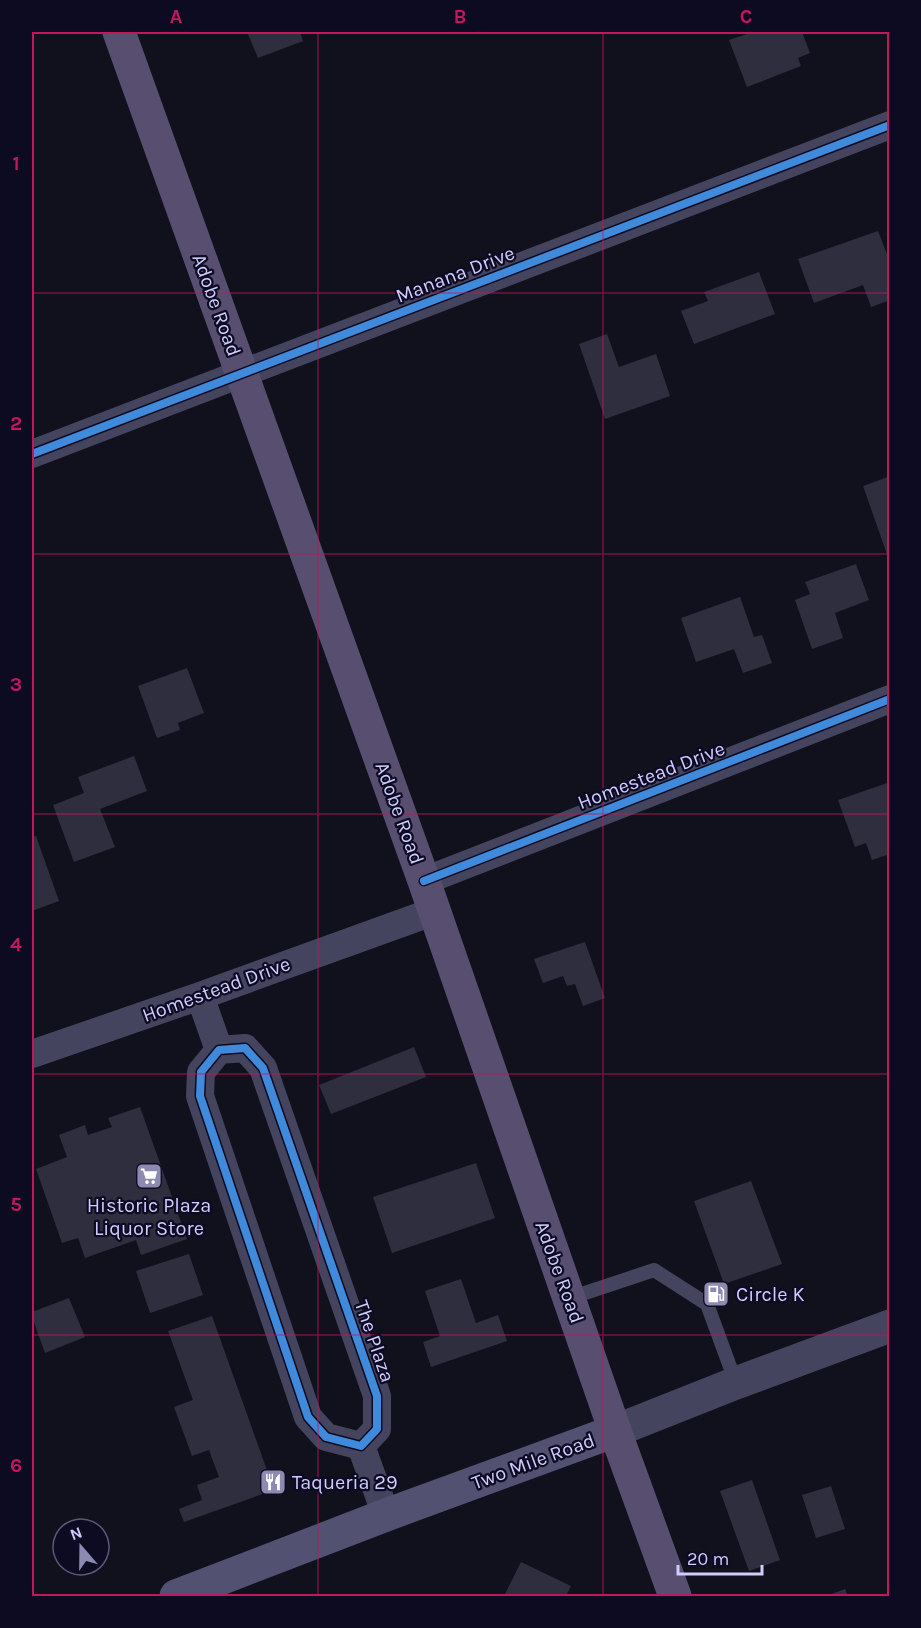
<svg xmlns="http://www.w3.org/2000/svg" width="921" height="1628" viewBox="0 0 921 1628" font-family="Karla,sans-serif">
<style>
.building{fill:#2f2e3f}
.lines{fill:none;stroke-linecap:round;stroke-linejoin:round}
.service{stroke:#44445e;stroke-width:14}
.minor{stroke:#44445e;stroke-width:28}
.tertiary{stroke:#44445e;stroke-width:33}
.secondary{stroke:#525171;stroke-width:33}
.primary{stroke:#584e70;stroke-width:33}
.cycleway-casing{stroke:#0d0b22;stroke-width:11}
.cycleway{stroke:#408adc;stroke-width:8}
.grid{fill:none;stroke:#c2185b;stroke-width:1.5;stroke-opacity:0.55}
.labels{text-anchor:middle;stroke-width:4.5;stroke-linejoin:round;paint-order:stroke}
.street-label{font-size:20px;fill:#cfccff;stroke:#0d0b22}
.poi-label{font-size:20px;fill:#cfccff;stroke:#0d0b22;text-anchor:start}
.neatline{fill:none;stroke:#c2185b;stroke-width:2}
.grid-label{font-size:20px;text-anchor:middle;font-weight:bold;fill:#c2185b}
</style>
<rect width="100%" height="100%" fill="#11101d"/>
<path class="building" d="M247,32H300L303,41L258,58Z
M753,32H802L810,53L798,58L801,66L747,87L729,40Z
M878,231L890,262V300L871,307L863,285L814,303L798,259Z
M759,272L775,314L694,344L681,311L708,301L704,292Z
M607,334L619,367L656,354L670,396L605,419L579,344Z
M888,477L890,480L889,560L863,486Z
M856,564L869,600L835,613L843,638L812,649L795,600L810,594L805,582Z
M740,597L754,637L762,635L772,663L743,673L734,649L696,662L681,618Z
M187,668L204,713L178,723L180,730L157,738L138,686Z
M134,756L147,791L100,809L115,847L74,862L53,805L84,793L78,777Z
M890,782V854L872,860L866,843L855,847L838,800Z
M36,836L59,901L32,911V837Z
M585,942L605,998L583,1006L575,984L567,986L563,976L543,983L534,959Z
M414,1047L426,1077L331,1114L319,1085Z
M140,1107L187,1239L141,1255L136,1240L85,1258L78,1238L62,1243L36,1169L67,1157L59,1135L85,1125L88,1135L112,1127L108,1118Z
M476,1163L495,1218L392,1253L373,1197Z
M751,1181L782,1264L724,1284L694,1201Z
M189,1254L203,1295L150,1313L136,1271Z
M461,1279L476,1323L498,1315L507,1341L431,1367L423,1342L440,1336L425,1291Z
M69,1298L85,1337L45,1353L32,1317V1312Z
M212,1316L274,1490L184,1522L179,1509L202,1500L197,1485L219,1477L209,1450L192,1456L174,1407L193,1400L168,1331Z
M752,1480L780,1560L749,1571L720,1491Z
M831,1486L845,1529L816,1538L802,1495Z
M521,1562L571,1586L566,1596H504Z
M845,1589L848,1596H826Z"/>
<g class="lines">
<path class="service" d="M570,1298L654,1270L707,1304L736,1383"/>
<path class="minor" d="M32,454L890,125
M424,881L890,699
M200,996L219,1050
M245,1048L263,1068L377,1396V1429L361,1446L326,1437L308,1417L200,1096L201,1072L219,1050Z
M32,1054L200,996L435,911
M361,1446L386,1515"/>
<path class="tertiary" d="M615,1431L736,1383L890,1326"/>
<path class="secondary" d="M176,1596L386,1515L615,1431"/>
<path class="primary" d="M119,32L424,881L615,1431L675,1596"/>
<defs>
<path id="cycleway" d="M32,454L890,125
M424,881L890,699
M245,1048L263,1068L377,1396V1429L361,1446L326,1437L308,1417L200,1096L201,1072L219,1050Z"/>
</defs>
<use href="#cycleway" class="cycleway-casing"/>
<use href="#cycleway" class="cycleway"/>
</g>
<path class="grid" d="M318,32V1596M603,32V1596M32,293H890M32,554H890M32,814H890M32,1074H890M32,1335H890"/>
<defs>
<symbol id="supermarket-square" viewBox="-11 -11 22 22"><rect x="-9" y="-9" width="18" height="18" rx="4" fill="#8c8ab0" stroke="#0d0b22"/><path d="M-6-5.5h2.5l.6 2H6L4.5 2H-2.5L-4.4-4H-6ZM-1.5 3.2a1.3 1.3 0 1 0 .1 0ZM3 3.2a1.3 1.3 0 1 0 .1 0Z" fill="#fff"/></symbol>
<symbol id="fuel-square" viewBox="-11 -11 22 22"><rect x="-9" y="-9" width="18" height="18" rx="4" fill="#8c8ab0" stroke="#0d0b22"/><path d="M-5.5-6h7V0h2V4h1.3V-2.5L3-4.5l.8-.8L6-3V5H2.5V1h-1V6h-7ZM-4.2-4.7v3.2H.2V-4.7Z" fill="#fff"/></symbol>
<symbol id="restaurant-square" viewBox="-11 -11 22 22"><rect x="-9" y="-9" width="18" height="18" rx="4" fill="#8c8ab0" stroke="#0d0b22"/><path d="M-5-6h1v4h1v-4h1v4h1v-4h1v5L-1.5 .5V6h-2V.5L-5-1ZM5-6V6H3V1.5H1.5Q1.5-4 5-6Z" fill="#fff"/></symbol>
</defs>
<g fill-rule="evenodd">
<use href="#supermarket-square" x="134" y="1161" width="30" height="30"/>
<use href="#fuel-square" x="701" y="1279" width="30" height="30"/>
<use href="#restaurant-square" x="258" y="1467" width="30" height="30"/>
</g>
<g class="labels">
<g class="street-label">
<text transform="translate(455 274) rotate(-21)" y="7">Manana Drive</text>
<text transform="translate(217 305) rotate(70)" y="7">Adobe Road</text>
<text transform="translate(651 775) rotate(-21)" y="7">Homestead Drive</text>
<text transform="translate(400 813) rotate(70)" y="7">Adobe Road</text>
<text transform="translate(216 989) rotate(-20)" y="7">Homestead Drive</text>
<text transform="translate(560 1272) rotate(70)" y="7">Adobe Road</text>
<text transform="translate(375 1341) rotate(71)" y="7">The Plaza</text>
<text transform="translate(533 1461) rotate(-20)" y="7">Two Mile Road</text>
</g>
<g class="poi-label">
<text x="149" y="1212" text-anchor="middle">Historic Plaza<tspan x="149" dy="23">Liquor Store</tspan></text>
<text x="736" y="1301">Circle K</text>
<text x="292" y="1489">Taqueria 29</text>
</g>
</g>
<rect width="921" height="1628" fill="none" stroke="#0d0b22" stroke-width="66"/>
<g transform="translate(81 1547) rotate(340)"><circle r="28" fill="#0d0b22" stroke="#5b587a" stroke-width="1.5"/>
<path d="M0-4.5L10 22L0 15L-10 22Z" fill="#8c8ab0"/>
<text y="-9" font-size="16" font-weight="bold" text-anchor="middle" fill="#cfccff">N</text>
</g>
<path d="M678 1565v9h84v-9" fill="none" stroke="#cfccff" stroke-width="3"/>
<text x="687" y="1565" font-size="18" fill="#cfccff" stroke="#0d0b22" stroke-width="4.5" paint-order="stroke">20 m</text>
<rect x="33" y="33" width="855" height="1562" class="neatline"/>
<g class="grid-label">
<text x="176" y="23">A</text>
<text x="460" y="23">B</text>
<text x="746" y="23">C</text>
<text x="16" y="170">1</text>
<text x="16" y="430">2</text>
<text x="16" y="691">3</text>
<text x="16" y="951">4</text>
<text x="16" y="1211">5</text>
<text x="16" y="1472">6</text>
</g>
</svg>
